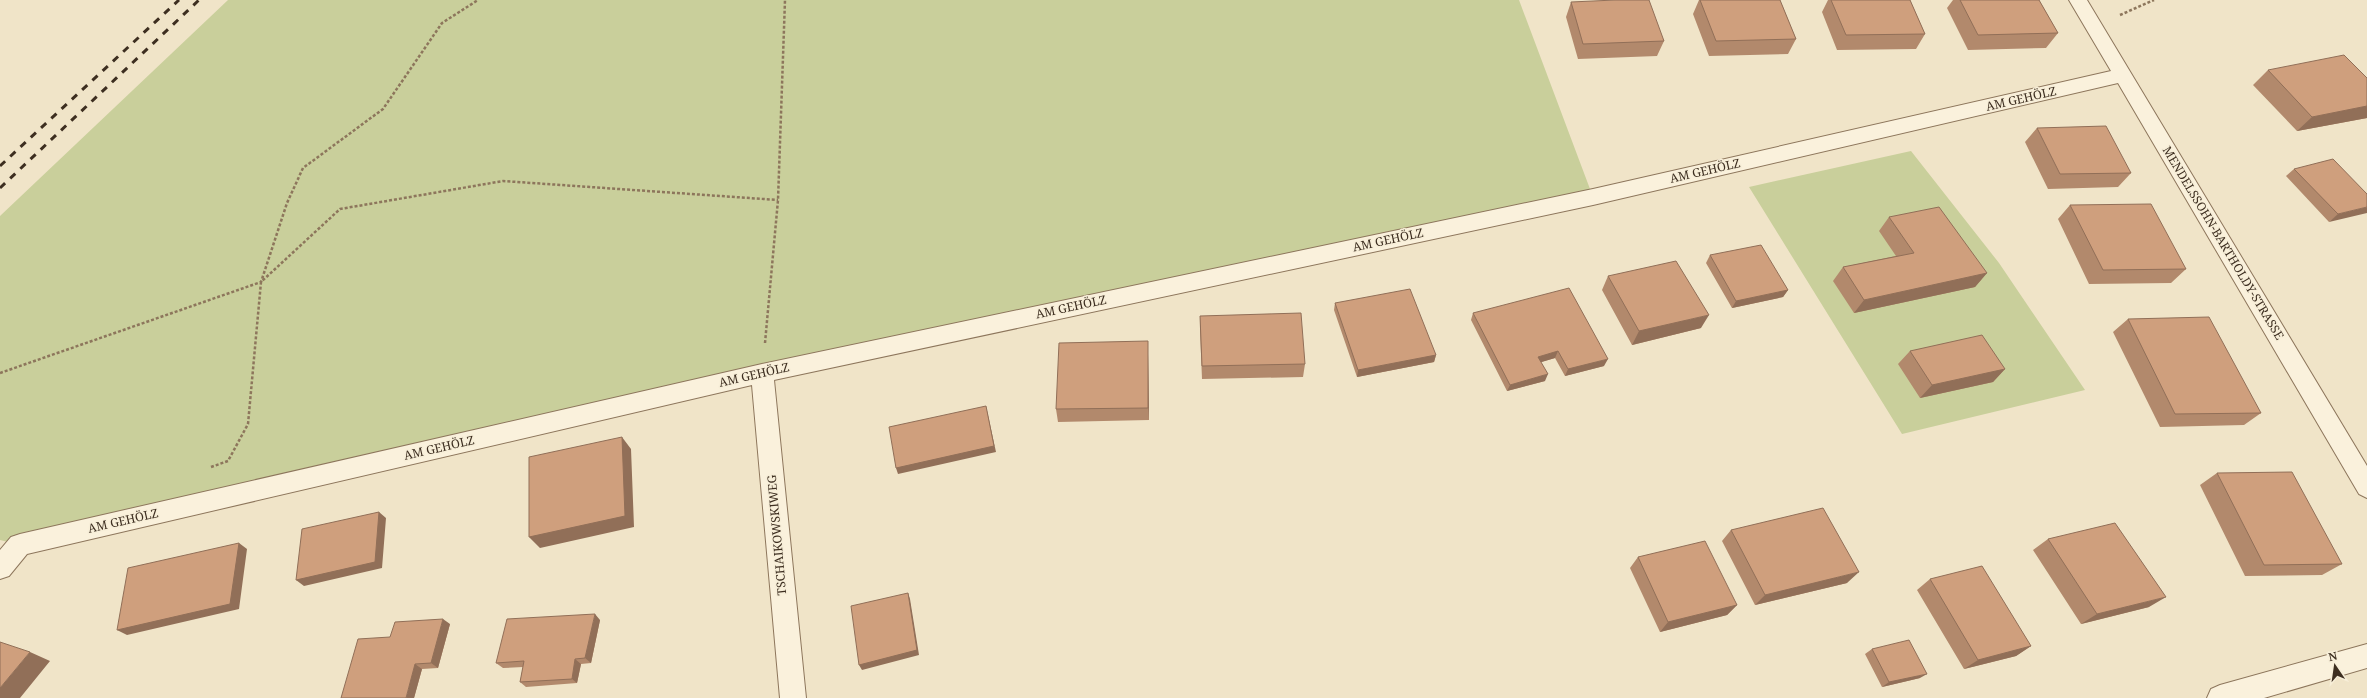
<svg xmlns="http://www.w3.org/2000/svg" width="2367" height="698" viewBox="0 0 2367 698" font-family="'Noto Serif',serif">
<style>
.green{fill:#c9cf9b}
.lines{fill:none;stroke-linecap:round;stroke-linejoin:round}
.street-casing{stroke:#8d765c;stroke-width:2}
.path{stroke:#8d765c;stroke-width:2.5;stroke-dasharray:3 2;stroke-linecap:butt}
.street{fill:#faf1dc;fill-rule:evenodd}
.rail{stroke:#3d2e20;stroke-width:3;stroke-dasharray:7 7;stroke-linecap:butt}
.wall{fill:#b2896c}
.shaded-wall{fill:#916f58}
.building{fill:#cf9f7d;stroke:#916f58}
.labels{text-anchor:middle;stroke-width:3;stroke-linejoin:round;paint-order:stroke}
.street-label{font-size:12px;fill:#3d2e20;stroke:#f7eed8}
</style>
<rect width="100%" height="100%" fill="#f0e4c8"/>
<path class="green" d="M228,0H1519L1593,197L20,545L0,540V216Z
M1911,151L1999,263L2085,390L1902,434L1749,187Z"/>
<g class="lines">
<defs>
<path id="street" d="M2069,0H2087L2367,466V498L2359,494L2118,83L1593,205L774,380L806,698H780L752,385L27,554L9,576L0,579V550L11,537L20,534L762,364L1593,189L2111,71Z
M2367,644V668L2264,698H2207L2211,689L2220,685Z"/>
</defs>
<use href="#street" class="street-casing"/>
<path class="path" d="M2120,15L2154,0
M765,343L778,200L785,0
M0,373L261,282L287,203L303,168L383,109L442,23L478,0
M211,467L228,461L248,424L261,282L340,209L503,181L778,200"/>
<use href="#street" class="street"/>
<path class="rail" d="M0,166L179,0
M0,188L199,0"/>
</g>
<path class="wall" d="M1699,0H1780L1796,39L1788,54L1709,56L1693,14Z
M1828,0H1910L1925,34L1916,49L1837,50L1822,12Z
M1953,0H2039L2058,33L2046,48L1968,50L1947,8Z
M1571,2L1664,41L1657,56L1578,59L1566,17Z
M2268,70L2367,78V118L2297,131L2253,85Z
M2037,128L2131,173L2118,187L2048,189L2025,142Z
M2294,169L2367,194L2329,222L2286,176Z
M2070,205L2186,269L2171,283L2089,284L2058,219Z
M1889,217L1987,273L1975,287L1854,313L1833,281L1843,267L1896,256L1879,231Z
M1710,255L1788,290L1783,297L1732,308L1706,263Z
M1608,276L1701,328L1632,345L1602,290Z
M1335,303L1436,355L1434,362L1357,377L1334,310Z
M1473,313L1604,366L1565,376L1555,358L1541,362L1545,381L1507,391L1471,320Z
M1200,316L1305,364L1303,377L1202,379L1200,329Z
M2128,319L2261,413L2244,425L2160,427L2113,332Z
M1910,351L2005,369L1993,382L1920,398L1898,364Z
M1148,354L1149,420L1058,422L1056,409Z
M2217,473L2342,564L2322,575L2245,576L2200,485Z
M1731,530L1847,583L1755,605L1722,541Z
M2048,539L2149,607L2081,624L2033,550Z
M1638,557L1737,605L1727,615L1660,632L1630,568Z
M1930,579L2031,646L2016,656L1964,669L1917,590Z
M600,620L591,663L581,664L577,683L526,687L520,682L523,667L503,668L496,663Z
M450,624L438,668L422,669L414,698L390,637Z
M1872,649L1920,678L1882,687L1865,654Z"/>
<path class="shaded-wall" d="M2367,106V118L2297,131L2312,117Z
M2367,207V213L2329,222L2338,214Z
M1987,273L1975,287L1854,313L1864,300Z
M1788,290L1783,297L1732,308L1736,301Z
M1709,315L1701,328L1632,345L1639,331Z
M1148,341V354L1149,420L1148,408Z
M1558,351L1555,358L1535,364L1538,357Z
M1436,355L1434,362L1357,377L1358,370Z
M1608,359L1604,366L1565,376L1568,369Z
M2005,369L1993,382L1920,398L1932,385Z
M1548,374L1545,381L1507,391L1510,385Z
M986,406L996,452L898,474L896,468Z
M622,437L631,449L634,527L540,548L529,537Z
M379,512L386,518L382,568L304,586L296,580Z
M239,543L247,549L239,609L127,635L117,630Z
M1859,572L1847,583L1755,605L1765,595Z
M908,593L910,599L919,655L862,670L859,665Z
M2166,597L2149,607L2081,624L2097,614Z
M1737,605L1727,615L1660,632L1668,622Z
M595,614L600,620L591,663L585,658Z
M443,619L450,624L438,668L431,663Z
M2031,646L2016,656L1964,669L1978,660Z
M30,652L50,661L20,698H0V688Z
M575,659L581,664L577,683L572,679Z
M415,664L422,669L414,698H406Z
M1927,674L1920,678L1882,687L1889,682Z"/>
<path class="building" d="M1615,0H1649L1664,41L1583,44L1571,2Z
M1700,0H1780L1796,39L1716,41Z
M1831,0H1910L1925,34L1846,35Z
M1960,0H2039L2058,33L1978,35Z
M2344,55L2367,78V106L2312,117L2268,70Z
M2106,126L2131,173L2060,174L2037,128Z
M2333,159L2367,194V207L2338,214L2294,169Z
M2151,204L2186,269L2103,270L2070,205Z
M1939,207L1987,273L1864,300L1843,267L1914,253L1889,217Z
M1761,245L1788,290L1736,301L1710,255Z
M1676,261L1709,315L1639,331L1608,276Z
M1569,288L1608,359L1568,369L1558,351L1538,357L1548,374L1510,385L1473,313Z
M1410,289L1436,355L1358,370L1335,303Z
M1301,313L1305,364L1202,366L1200,316Z
M2209,317L2261,413L2175,414L2128,319Z
M1982,335L2005,369L1932,385L1910,351Z
M1148,341V408L1056,409L1059,343Z
M986,406L994,446L896,468L889,427Z
M622,437L625,516L529,537V457Z
M2292,472L2342,564L2264,565L2217,473Z
M1823,508L1859,572L1765,595L1731,530Z
M379,512L375,562L296,580L302,529Z
M2115,523L2166,597L2097,614L2048,539Z
M1705,541L1737,605L1668,622L1638,557Z
M239,543L230,604L117,630L128,568Z
M1982,566L2031,646L1978,660L1930,579Z
M908,593L917,650L859,665L851,606Z
M595,614L585,658L575,659L572,679L520,682L524,661L496,663L507,619Z
M443,619L431,663L415,664L406,698H341L358,639L390,637L395,622Z
M1909,640L1927,674L1889,682L1872,649Z
M0,642L30,652L0,688Z"/>
<g class="labels">
<g class="street-label">
<text transform="translate(2021 99) rotate(-13)" y="4">AM GEHÖLZ</text>
<text transform="translate(1705 171) rotate(-13)" y="4">AM GEHÖLZ</text>
<text transform="translate(1388 240) rotate(-12)" y="4">AM GEHÖLZ</text>
<text transform="translate(2223 243) rotate(59)" y="4">MENDELSSOHN-BARTHOLDY-STRASSE</text>
<text transform="translate(1071 307) rotate(-12)" y="4">AM GEHÖLZ</text>
<text transform="translate(754 375) rotate(-13)" y="4">AM GEHÖLZ</text>
<text transform="translate(439 448) rotate(-13)" y="4">AM GEHÖLZ</text>
<text transform="translate(123 521) rotate(-13)" y="4">AM GEHÖLZ</text>
<text transform="translate(777 535) rotate(-95)" y="4">TSCHAIKOWSKIWEG</text>
</g>
</g>
<g transform="translate(2335 666) rotate(347)" stroke="#f7eed8" stroke-width="3" paint-order="stroke">
<path d="M0-3L7 15L0 10L-7 15Z" fill="#3d2e20"/>
<text y="-6" font-size="11" font-weight="bold" text-anchor="middle" fill="#3d2e20">N</text>
</g>
</svg>
